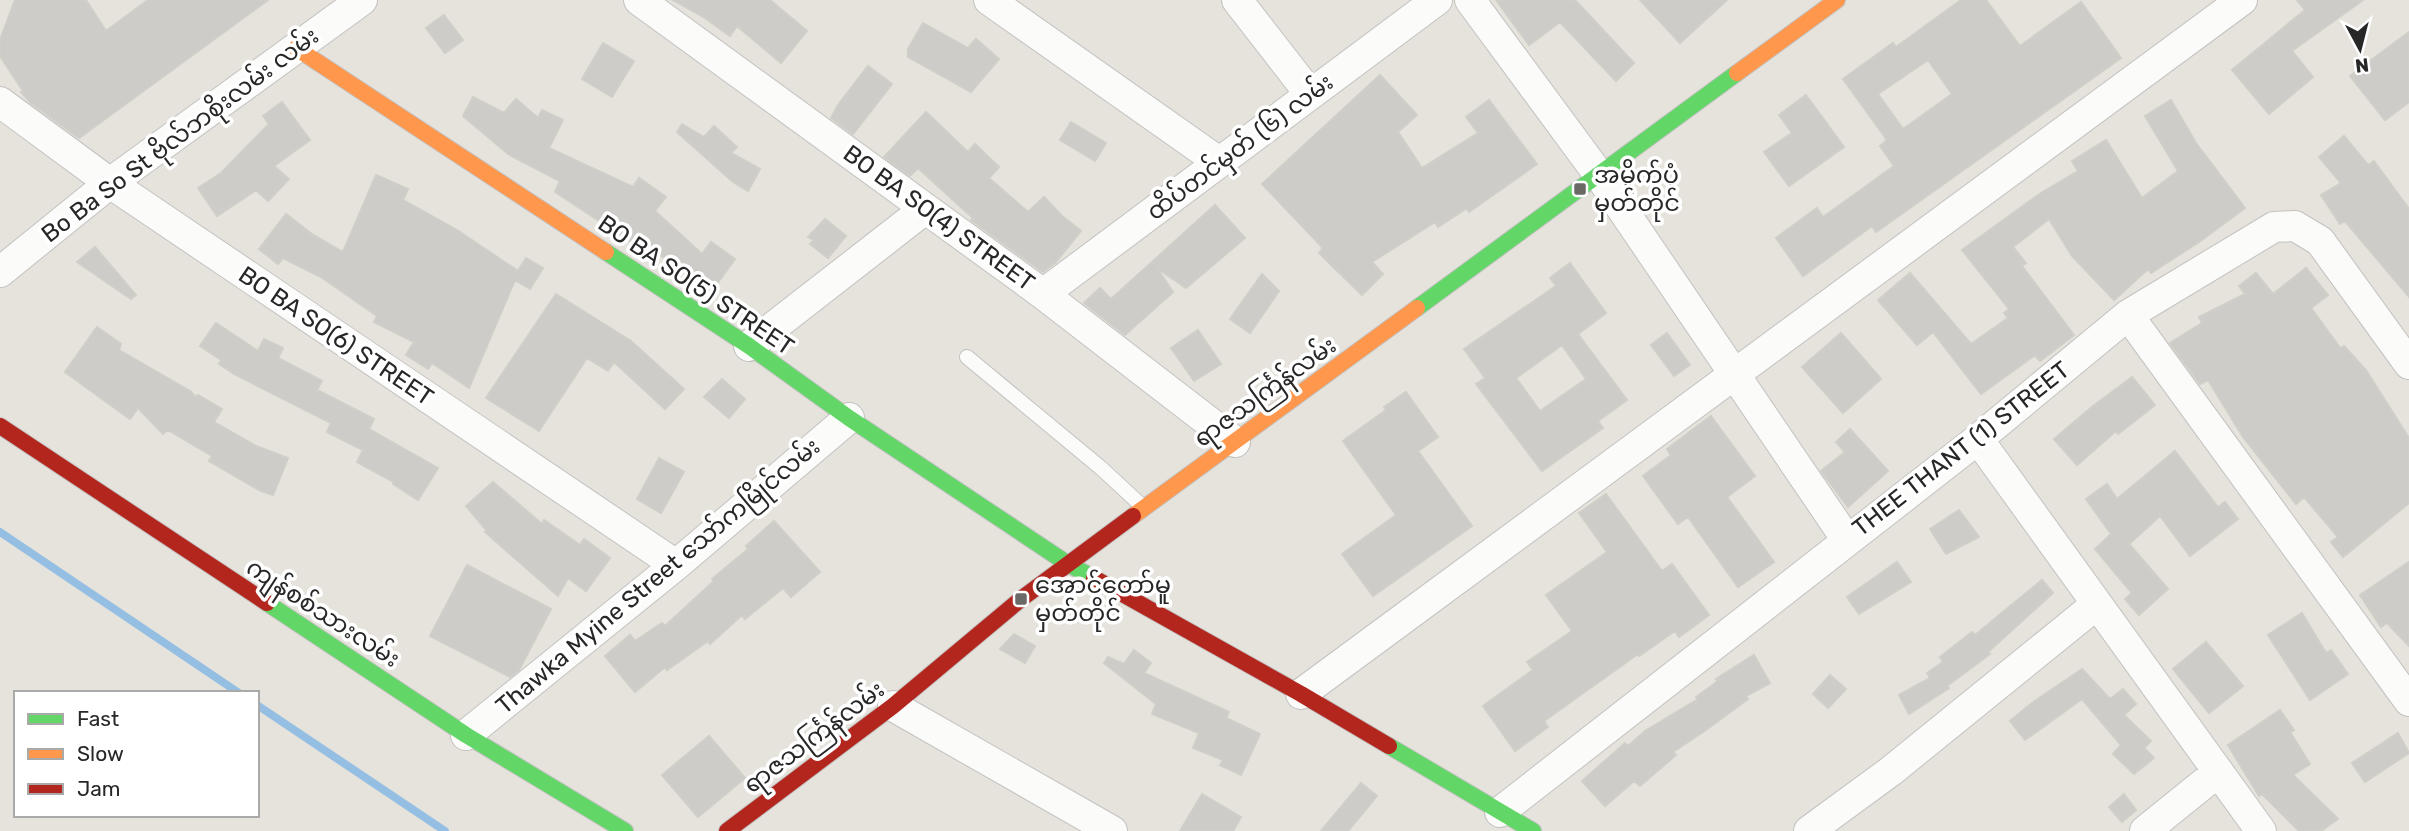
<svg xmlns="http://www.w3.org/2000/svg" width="2409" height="831" viewBox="0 0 2409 831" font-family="Rubik,'Noto Sans Myanmar',sans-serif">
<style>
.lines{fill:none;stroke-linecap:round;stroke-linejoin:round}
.stream{stroke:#95bfe2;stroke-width:8}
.building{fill:#ceccc8;stroke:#d0cec8;stroke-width:2;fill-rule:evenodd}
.lane-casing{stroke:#c3c2c2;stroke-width:16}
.street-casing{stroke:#c3c2c2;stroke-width:32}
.fast-casing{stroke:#c3c2c2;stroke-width:18}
.slow-casing{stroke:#c3c2c2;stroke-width:18}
.jam-casing{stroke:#c3c2c2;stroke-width:18}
.lane{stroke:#fbfbfa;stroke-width:14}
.street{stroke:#fbfbfa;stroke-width:30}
.fast{stroke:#63d668;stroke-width:16}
.slow{stroke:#ff974d;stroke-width:16}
.jam{stroke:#b3261e;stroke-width:16}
.poi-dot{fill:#6a6966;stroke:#fff;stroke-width:2.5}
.labels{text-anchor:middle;stroke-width:7;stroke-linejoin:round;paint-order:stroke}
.street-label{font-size:24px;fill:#272727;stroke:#fff}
.poi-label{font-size:24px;fill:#272727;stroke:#fff;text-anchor:start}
</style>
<rect width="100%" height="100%" fill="#e6e3dc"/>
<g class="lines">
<path class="stream" d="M0,532L239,693
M257,705L445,831"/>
</g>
<path class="building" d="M15,0H86L106,31L148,0H268L79,138L31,103L21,92L23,91L0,56V40Z
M673,0H770L807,31L781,63L737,26L730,36L705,18Z
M1496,0H1575L1634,63L1616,81L1560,22L1529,45Z
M1640,0H1727L1680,43Z
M1961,0H1986L2020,46L2081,2L2121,58L1876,232L1872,226L1803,276L1776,238L1817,208L1823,217L1894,166L1880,146L1887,140L1843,79L1893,43L1896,47ZM1928,60L1952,94L1903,129L1878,94Z
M2297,0H2363L2292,51L2313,77L2269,114L2232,70L2305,10Z
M444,15L463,40L445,53L426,28Z
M923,23L968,48L976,39L999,59L971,92L908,57V49Z
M2409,32V102L2385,120L2350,76Z
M603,43L634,61L612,97L582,79Z
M868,66L892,84L853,134L831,118L838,105Z
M1380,75L1417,115L1398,132L1422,168L1478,133L1466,117L1489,100L1537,164L1469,212L1467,208L1438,227L1435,222L1372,262L1383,274L1362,295L1319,253L1323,248L1262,184Z
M1806,95L1844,147L1789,186L1764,152L1792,133L1779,115Z
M473,97L504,113L516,99L538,118L542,110L563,120L549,148L633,187L639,178L666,197L655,211L702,254L711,242L735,259L711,292L660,255L657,259L555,192L560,181L508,154L463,116Z
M2171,100L2196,143L2245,208L2199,242L2151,273L2148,269L2114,300L2072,256L2049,219L2013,247L2026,263L2022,266L2074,335L2040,361L2035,355L1981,394L1933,332L1917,345L1878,300L1910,273L1971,344L2008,318L2004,313L2009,309L1962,250L2041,193L2078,171L2072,161L2106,140L2142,198L2178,171L2145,116Z
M282,102L310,140L274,166L289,179L268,201L256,190L217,216L198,188L221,173L269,124L263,116Z
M926,112L968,152L975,144L999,167L989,178L1028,212L1044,197L1062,216L1081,231L1056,262L1043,272L971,220L973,218L918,168L910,176L884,157Z
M1071,122L1106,143L1095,161L1060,140Z
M682,124L704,137L714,126L737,147L731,153L760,169L748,191L733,182L677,132Z
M2344,136L2368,165L2374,161L2409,209V297L2345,221L2340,224L2321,195L2341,183L2319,157Z
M376,175L408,189L403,200L457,230L518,271L526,258L543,268L530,289L515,280L469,388L432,363L428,369L406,355L414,342L374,322L377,316L321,277L283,258L278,264L259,249L286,214L312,234L343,252Z
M1215,205L1245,238L1186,288L1157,268L1173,292L1125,335L1084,303L1100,288L1111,299Z
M825,219L846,236L828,258L810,244L814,240L808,237Z
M95,247L136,295L131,299L77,262Z
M1570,263L1606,313L1578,334L1627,400L1598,421L1603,428L1542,471L1476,384L1485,378L1464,349L1556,286L1550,278ZM1562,345L1586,379L1540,411L1516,378Z
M2306,268L2328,295L2311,308L2341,349L2344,346L2366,370L2409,438V503L2343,557L2331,542L2338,537L2304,497L2296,504L2243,437L2208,380L2200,384L2170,343L2202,323L2199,317L2245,294L2239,286L2256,273L2273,294Z
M1262,274L1279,291L1250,333L1230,319Z
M556,294L631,341L684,389L665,409L614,362L608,371L587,358L539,431L486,398Z
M216,323L258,351L264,339L283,348L278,358L322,381L317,390L374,419L369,429L438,468L418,500L393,484L394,482L357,462L363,450L327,432L331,423L234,374L219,364L221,360L200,346Z
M97,327L121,344L119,350L190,391L196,397L198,395L222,409L214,422L256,446L288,458L273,495L259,490L209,461L212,456L168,430L163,434L138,408L130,419L65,372Z
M1198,330L1221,364L1194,381L1171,348Z
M1667,333L1690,365L1674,376L1651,345Z
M1841,333L1881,379L1843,413L1802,367Z
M2132,377L2155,405L2118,434L2116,431L2077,465L2054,439L2093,406Z
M722,379L745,399L729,418L704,397Z
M1406,392L1438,437L1418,451L1472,526L1373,596L1342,554L1396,515L1343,441L1386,410L1384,407Z
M1711,416L1755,476L1727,497L1774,562L1738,587L1688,517L1678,524L1643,476L1671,455L1667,449Z
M1850,429L1888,471L1848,507L1821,471L1845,452L1836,442Z
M2175,451L2218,507L2225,502L2238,519L2190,556L2160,516L2129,544L2168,589L2139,615L2125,599L2132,593L2095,549L2111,534L2086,499L2107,484L2117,499Z
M659,458L684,472L661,513L637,499Z
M493,482L542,524L544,520L580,545L584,539L610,558L586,591L568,578L558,596L485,532L487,531L466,506Z
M1606,494L1662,571L1672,564L1709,615L1679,637L1675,631L1639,656L1638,654L1544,721L1548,727L1515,751L1483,706L1533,670L1527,662L1572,631L1546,595L1607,552L1579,513Z
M1959,510L1979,537L1946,554L1930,529Z
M774,521L820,572L791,597L783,588L745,619L742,615L710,644L708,641L667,670L665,667L635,692L605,656L630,635L635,641L662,623L665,626L714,581L712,579L748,549L746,546Z
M1897,562L1911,582L1859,614L1847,597Z
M2409,562V646L2387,623L2381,627L2360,595Z
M467,565L551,609L519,670L510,677L430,636Z
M2042,580L2053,593L1988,652L1990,654L1947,686L1949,688L1909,714L1899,695L1930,678L1927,673L1943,662L1940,657L1972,632L1975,635Z
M2302,613L2326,653L2331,650L2348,674L2310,700L2268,635Z
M1014,634L1035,646L1025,663L1000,649Z
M2206,642L2243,686L2209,713L2173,669Z
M1134,650L1151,663L1144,673L1229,712L1226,718L1260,734L1241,775L1220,765L1223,760L1193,748L1199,733L1152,714L1156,704L1104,663L1108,657L1124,664Z
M1754,655L1770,683L1746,696L1748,699L1706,730L1673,752L1676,755L1640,786L1634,781L1605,806L1582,781L1625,743L1628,746L1645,731L1698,699L1696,697L1718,681L1716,679Z
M2082,669L2110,699L2123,689L2136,704L2124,715L2151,741L2144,748L2154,758L2134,774L2113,754L2121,745L2082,699L2025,740L2010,721L2032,703Z
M1830,675L1846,689L1828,708L1813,694Z
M2280,710L2294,730L2290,732L2310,764L2293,775L2338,819L2321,831H2299L2262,794L2259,796L2228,745Z
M2398,733L2409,753L2365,782L2352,763Z
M709,736L745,778L698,817L662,775Z
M1361,783L1377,796L1348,831H1321Z
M1202,794L1241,817L1233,831H1180Z
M2124,794L2136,810L2122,822L2109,807Z"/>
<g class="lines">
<defs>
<path id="lane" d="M967,357L1101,468L1143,507"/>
<path id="street" d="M639,0L1043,294L1235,442
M989,0L1219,162
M1237,0L1310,94
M1470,0L1599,175L1847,540
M0,102L110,183L676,565
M0,272L110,183L362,0
M1043,294L1437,0
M2128,315L2409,701
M749,346L925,209
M1978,439L2261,831
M1301,694L2242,0
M893,706L1112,831
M466,735L676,565L849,418
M1500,812L1978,439L2128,315L2274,227L2295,226L2320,241L2409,364
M1809,831L1891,771L2097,604
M2145,831L2218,772"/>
<path id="fast" d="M606,252L749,346L849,418L1068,564L1094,578
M1417,308L1737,73
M267,603L466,735L625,831
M1389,746L1533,831"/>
<path id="slow" d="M296,48L606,252
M1737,73L1837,0
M1133,516L1417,308"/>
<path id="jam" d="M0,426L267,603
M1094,578L1301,694L1389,746
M727,831L893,706L1021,599L1133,516"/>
</defs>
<use href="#lane" class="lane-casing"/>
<use href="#street" class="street-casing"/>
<use href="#fast" class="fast-casing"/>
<use href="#slow" class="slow-casing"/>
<use href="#jam" class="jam-casing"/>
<use href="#lane" class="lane"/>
<use href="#street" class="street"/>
<use href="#fast" class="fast"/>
<use href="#slow" class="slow"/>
<use href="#jam" class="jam"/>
</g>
<g class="poi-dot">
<rect x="1573" y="182" width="14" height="14" rx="3.5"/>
<rect x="1014" y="592" width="14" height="14" rx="3.5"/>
</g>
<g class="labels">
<g class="street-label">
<text transform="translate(180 135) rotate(-37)" y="8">Bo Ba So St ဗိုလ်ဘစိုးလမ်း လမ်း</text>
<text transform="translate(1240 147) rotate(-37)" y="8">ထိပ်တင်မှတ် (၆) လမ်း</text>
<text transform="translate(939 218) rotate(36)" y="8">BO BA SO(4) STREET</text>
<text transform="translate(696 285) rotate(34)" y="8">BO BA SO(5) STREET</text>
<text transform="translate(336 336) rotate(34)" y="8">BO BA SO(6) STREET</text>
<text transform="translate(1265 392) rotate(-36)" y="8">ရာဇသင်္ကြန်လမ်း</text>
<text transform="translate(1961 449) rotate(-38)" y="8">THEE THANT (1) STREET</text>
<text transform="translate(658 576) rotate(-40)" y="8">Thawka Myine Street သော်ကမြိုင်လမ်း</text>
<text transform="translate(323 613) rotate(33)" y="8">ကျန်စစ်သားလမ်း</text>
<text transform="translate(814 737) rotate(-37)" y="8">ရာဇသင်္ကြန်လမ်း</text>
</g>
<g class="poi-label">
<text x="1594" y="183">အမှိုက်ပုံ<tspan x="1594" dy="28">မှတ်တိုင်</tspan></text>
<text x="1035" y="593">အောင်တော်မူ<tspan x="1035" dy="28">မှတ်တိုင်</tspan></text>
</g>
</g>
<rect x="14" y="691" width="245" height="126" fill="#ffffff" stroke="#a9a9a9" stroke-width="2"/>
<rect x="28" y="714" width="35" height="10" fill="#63d668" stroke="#a9a9a9" stroke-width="2"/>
<text x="77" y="726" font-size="21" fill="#272727">Fast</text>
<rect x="28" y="749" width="35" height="10" fill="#ff974d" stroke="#a9a9a9" stroke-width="2"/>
<text x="77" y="761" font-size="21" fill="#272727">Slow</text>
<rect x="28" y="784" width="35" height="10" fill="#b3261e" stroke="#a9a9a9" stroke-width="2"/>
<text x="77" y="796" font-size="21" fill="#272727">Jam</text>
<g transform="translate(2360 49) rotate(173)" stroke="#ffffff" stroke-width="5" paint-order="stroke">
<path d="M0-5L12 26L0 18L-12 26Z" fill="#272727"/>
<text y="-10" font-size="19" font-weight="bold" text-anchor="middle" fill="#272727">N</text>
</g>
</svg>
